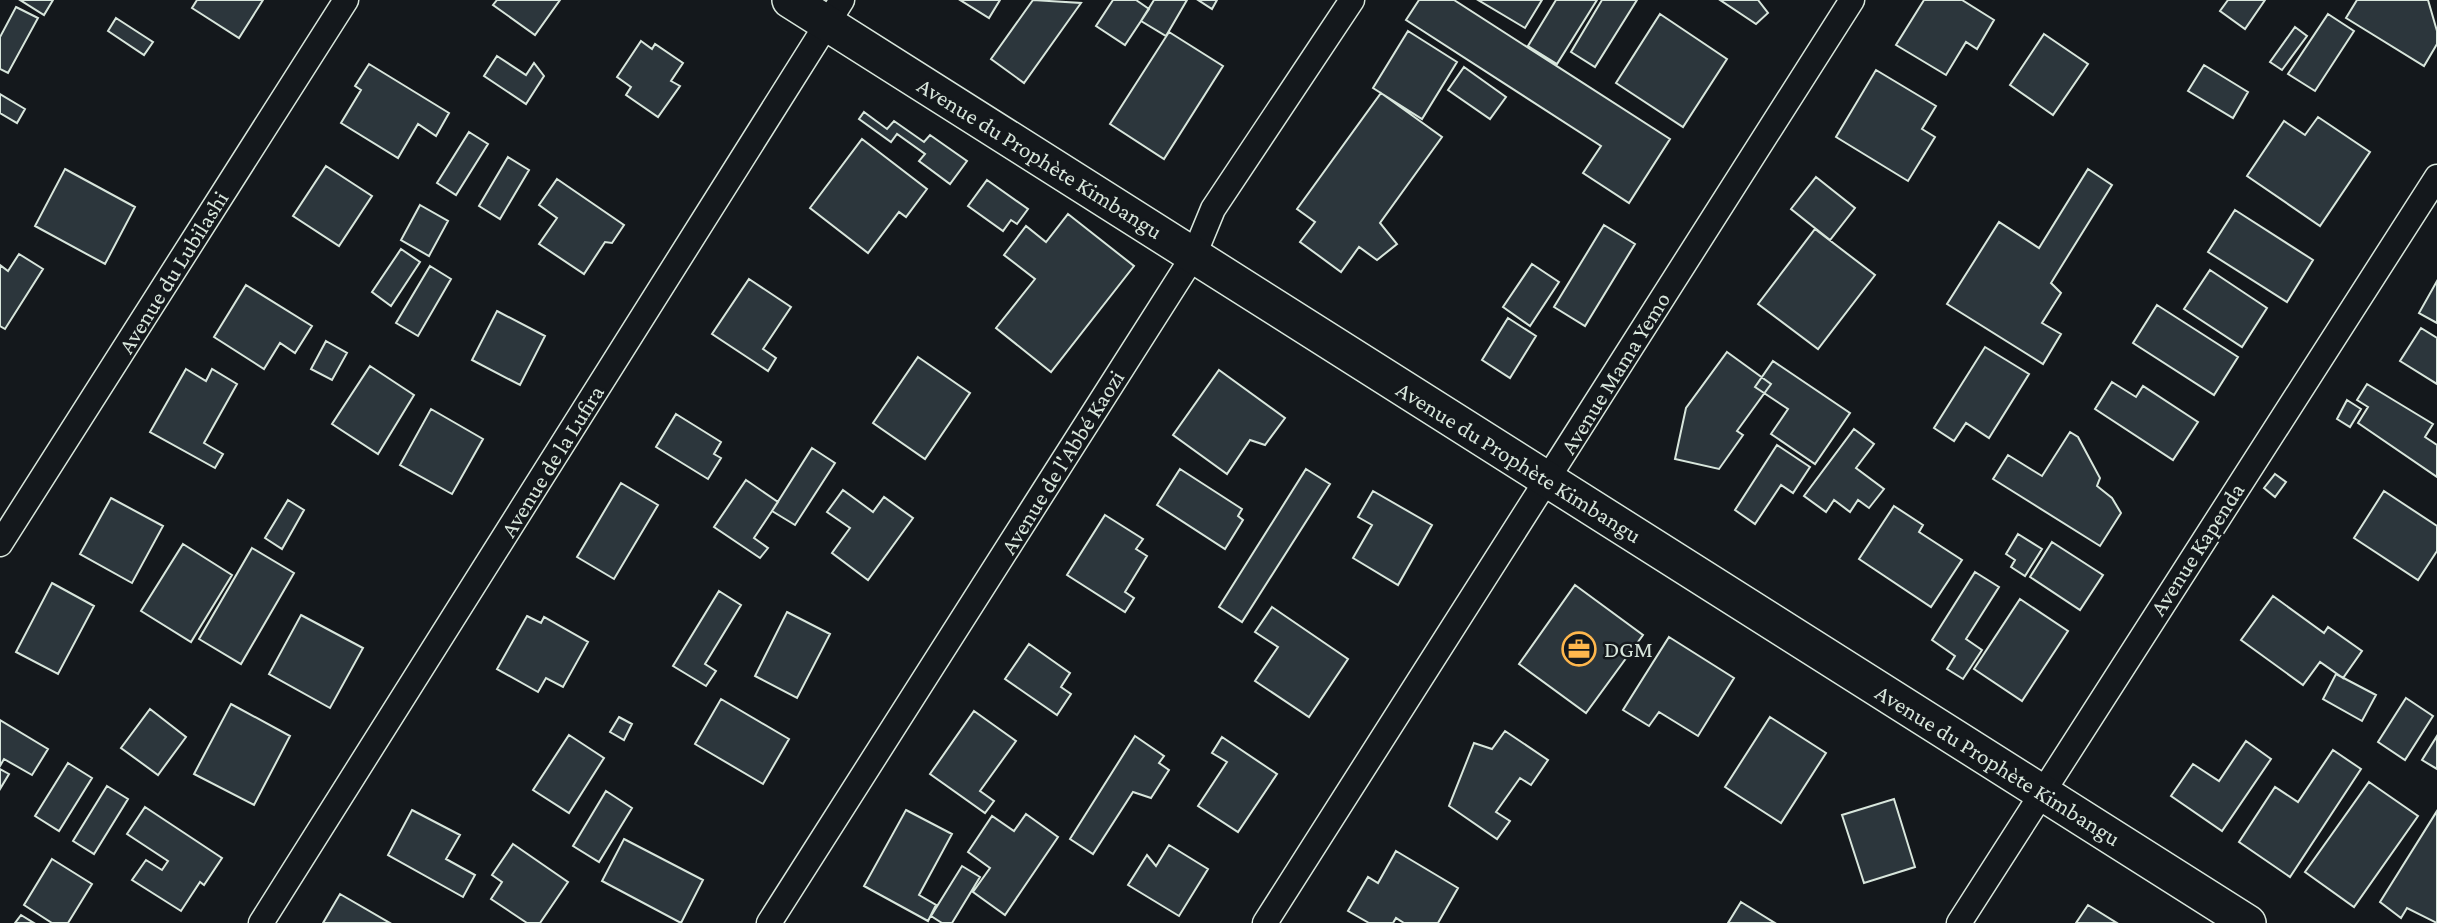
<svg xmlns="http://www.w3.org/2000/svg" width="2437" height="923" viewBox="0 0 2437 923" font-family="'Crimson Pro',serif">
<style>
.building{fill:#2c363c;stroke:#d8e6dc;stroke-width:2}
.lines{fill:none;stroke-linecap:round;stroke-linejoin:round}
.street-casing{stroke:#d8e6dc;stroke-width:27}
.secondary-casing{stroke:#d8e6dc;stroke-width:38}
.street{stroke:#14181c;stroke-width:24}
.secondary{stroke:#14181c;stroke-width:35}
.labels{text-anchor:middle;stroke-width:5;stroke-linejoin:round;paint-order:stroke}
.street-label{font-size:23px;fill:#d8e6dc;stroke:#14181c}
.poi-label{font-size:23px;fill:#d8e6dc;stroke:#14181c;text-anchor:start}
</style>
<rect width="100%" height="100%" fill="#14181c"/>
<path class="building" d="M20,0H53L44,15Z
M197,0H263L239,38L192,8Z
M497,0H560L535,35L493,5Z
M960,0H1000L989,18Z
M1033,0L1081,3L1024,83L991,59Z
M1113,0H1136L1149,9L1125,45L1096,26Z
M1154,0H1187L1166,36L1141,21Z
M1198,0H1217L1212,9Z
M1419,0H1454L1670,139L1629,203L1583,173L1601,146L1406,20Z
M1478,0H1542L1525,28Z
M1556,0H1597L1557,64L1528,46Z
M1602,0H1637L1595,67L1571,52Z
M1720,0H1758L1768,13L1756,24Z
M1924,0H1962L1994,20L1977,49L1966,42L1946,75L1896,45Z
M2228,0H2265L2245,29L2220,11Z
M2357,0H2428L2437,31V44L2424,66L2346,18Z
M16,7L38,18L8,73L0,69V37Z
M1660,14L1727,59L1683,127L1616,83Z
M2328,14L2354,31L2315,91L2288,74Z
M116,18L153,42L144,55L108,31Z
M2295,27L2307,36L2282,70L2270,62Z
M1408,31L1457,62L1422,119L1373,88Z
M1169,32L1223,66L1164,159L1110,124Z
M2044,34L2088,64L2053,115L2010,85Z
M641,41L652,49L655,44L683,63L671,81L680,86L658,117L626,95L631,87L617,77Z
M497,56L526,75L534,63L544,76L526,104L484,76Z
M369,64L449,113L436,136L418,124L398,158L341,123L361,90L355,86Z
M2204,65L2248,92L2233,118L2188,91Z
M1464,67L1506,97L1490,119L1448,90Z
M1876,70L1936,106L1922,129L1935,137L1908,181L1836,137Z
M1381,93L1442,137L1380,223L1397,244L1377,260L1359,247L1341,272L1300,242L1315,222L1297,209Z
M0,94L25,109L17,123L0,113Z
M864,112L887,129L894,121L924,142L930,135L967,161L950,184L919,161L925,154L897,134L891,142L859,119Z
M2318,117L2370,152L2320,226L2247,176L2284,121L2305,135Z
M469,132L488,144L456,195L437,183Z
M862,139L927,189L906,217L899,212L868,253L810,208Z
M508,157L529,170L500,219L479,206Z
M326,166L372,196L339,246L293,216Z
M65,169L135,207L105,264L35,226Z
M2088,169L2112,185L2051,283L2061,293L2042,323L2061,334L2043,364L1947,304L1999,222L2039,248Z
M1816,177L1855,208L1830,240L1791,209Z
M557,179L624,225L612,243L605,242L584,274L539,244L557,218L539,205Z
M987,180L1028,209L1017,224L1011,220L1003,231L968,206Z
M420,205L448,221L429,256L401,240Z
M2235,210L2313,260L2287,302L2208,252Z
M1068,214L1134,266L1051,372L996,328L1035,279L1004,255L1026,226L1046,242Z
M1604,225L1635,244L1585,326L1554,307Z
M1815,229L1875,275L1818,349L1758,304Z
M401,249L420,262L391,306L372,292Z
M19,254L43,269L5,329L0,326V265L8,271Z
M1532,264L1559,282L1530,326L1503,307Z
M430,266L451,279L418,336L396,323Z
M2210,270L2267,308L2242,347L2184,309Z
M749,279L791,307L763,349L776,358L768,371L712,334Z
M2437,281V323L2419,313Z
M246,285L312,326L295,353L280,343L264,369L214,337Z
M2157,305L2238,357L2214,395L2133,343Z
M497,311L545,336L520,385L472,360Z
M1508,318L1536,336L1510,378L1482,360Z
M2421,328L2437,338V384L2400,361Z
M326,341L347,353L332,380L311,369Z
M1985,347L2029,374L1989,438L1966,423L1954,441L1934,428Z
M1727,352L1771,384L1737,431L1743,435L1719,469L1675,459L1686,408Z
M918,357L970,393L925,459L873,423Z
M1773,361L1850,413L1815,464L1771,434L1788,409L1755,387Z
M370,366L414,395L378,454L332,424Z
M186,369L206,381L212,369L237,384L204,443L223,454L215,468L150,432Z
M1219,370L1285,418L1265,445L1250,440L1227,474L1173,435Z
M2112,382L2136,397L2143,386L2198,422L2173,460L2095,409Z
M2367,384L2433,424L2425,437L2437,445V477L2358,423L2368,407L2357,400Z
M2347,400L2361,409L2350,427L2337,419Z
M431,409L483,439L452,494L400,465Z
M676,414L721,442L714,454L721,458L708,479L656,447Z
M1854,429L1874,444L1856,468L1884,489L1869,508L1858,500L1850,512L1834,500L1826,512L1804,496Z
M2070,432L2078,437L2100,478L2097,486L2112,498L2121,513L2100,546L1993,479L2008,455L2042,476Z
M1777,445L1810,467L1793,493L1781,485L1755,524L1735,510Z
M812,448L835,463L795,525L772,511Z
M1180,469L1242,509L1238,516L1243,520L1225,549L1157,505Z
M1306,469L1330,484L1242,622L1219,607Z
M2275,474L2286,482L2275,497L2264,488Z
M746,480L778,502L754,538L768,548L760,558L714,527Z
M621,483L658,505L614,579L577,557Z
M843,490L873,512L884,497L913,518L868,580L832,553L850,528L827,512Z
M1373,491L1432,525L1398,585L1353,558L1372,525L1358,517Z
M2384,491L2437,526V551L2418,580L2354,538Z
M111,498L163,526L132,583L80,554Z
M288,500L304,510L282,549L265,538Z
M1894,506L1923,525L1919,532L1962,560L1931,607L1859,559Z
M1105,515L1143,539L1136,549L1147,556L1125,592L1134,598L1125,612L1067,575Z
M2018,534L2042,549L2025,576L2011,567L2015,560L2006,554Z
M2052,542L2103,575L2080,610L2030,577Z
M183,544L232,575L191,642L141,611Z
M252,548L294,573L241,664L199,639Z
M1975,572L1999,587L1966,639L1982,650L1963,679L1947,669L1955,656L1932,640Z
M52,583L94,606L58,674L16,652Z
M1575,585L1643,635L1586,713L1519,664Z
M719,591L741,605L705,664L716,671L706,686L673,666Z
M2273,596L2324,633L2328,627L2362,651L2343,678L2320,662L2303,685L2241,640Z
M2020,599L2068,631L2022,701L1974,669Z
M1272,607L1348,659L1309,717L1255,681L1278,647L1255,632Z
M787,612L830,634L797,698L755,676Z
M301,615L363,648L330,708L269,674Z
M527,616L541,623L544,617L588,642L563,687L546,678L538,692L497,669Z
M1669,637L1734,678L1698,736L1659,712L1649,726L1623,710Z
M1029,644L1070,673L1061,687L1071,694L1057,715L1005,679Z
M2336,674L2376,695L2362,721L2323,699Z
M2406,698L2433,716L2405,760L2378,742Z
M721,699L789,739L763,784L695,744Z
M231,704L290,736L254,805L194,774Z
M150,709L186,737L158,775L121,748Z
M974,711L1016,741L980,791L994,801L985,813L930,774Z
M619,717L632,724L624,740L610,732Z
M1770,717L1826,753L1781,823L1725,787Z
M0,720L48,749L32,775L4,759L0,766Z
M1505,731L1548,760L1531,785L1520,778L1496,812L1510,821L1497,839L1449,806L1474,743L1492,749Z
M569,735L604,758L569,813L533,790Z
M1135,736L1164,756L1159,763L1169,770L1151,798L1133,792L1093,854L1070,839Z
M2437,736V769L2422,760Z
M1222,737L1277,774L1238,832L1198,806L1227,762L1212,753Z
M2246,741L2271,759L2222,831L2171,796L2193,764L2219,781Z
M2333,750L2361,769L2290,877L2239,842L2275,787L2298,802Z
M68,763L92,778L59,831L35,816Z
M0,769L9,774L0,789Z
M2369,782L2418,816L2354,907L2305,872Z
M107,786L128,799L94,854L73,841Z
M606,791L632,808L599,862L573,846Z
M1894,799L1915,867L1864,883L1842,815Z
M145,807L222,858L204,885L200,882L181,911L132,880L146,860L162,870L168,861L127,834Z
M412,810L460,835L446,859L475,875L463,897L388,855Z
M906,810L952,834L919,895L936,905L928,921L864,886Z
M2437,811V923L2407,908L2401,918L2380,902Z
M1026,814L1058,837L1005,915L973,892L990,868L968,852L992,816L1014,831Z
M624,839L703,880L681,923L602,881Z
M513,844L568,882L540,923H527L491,899L502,882L492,875Z
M1169,845L1208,869L1179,916L1128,885L1147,855L1156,866Z
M1396,851L1458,888L1438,923H1404L1396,918L1393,923H1369L1348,911L1368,877L1378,883Z
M52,859L92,884L68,923H52L24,905Z
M962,866L980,877L952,923H942L931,916Z
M340,894L390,923H323Z
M1741,902L1775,923H1728Z
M2088,905L2117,923H2076Z
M21,915L34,923H15Z"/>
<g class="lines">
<defs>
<path id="street" d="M0,544L346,0
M261,923L842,0
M769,923L1194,255L1213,209L1352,0
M1265,923L1852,0
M1959,923L2437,177"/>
<path id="secondary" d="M790,0L2248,923"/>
</defs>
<use href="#street" class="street-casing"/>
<use href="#secondary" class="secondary-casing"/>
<use href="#street" class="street"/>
<use href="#secondary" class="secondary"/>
</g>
<defs>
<symbol id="office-ring" viewBox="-11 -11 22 22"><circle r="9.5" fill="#14181c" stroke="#ffb74d" stroke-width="1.5"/><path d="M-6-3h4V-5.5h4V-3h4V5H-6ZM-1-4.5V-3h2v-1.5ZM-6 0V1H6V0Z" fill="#ffb74d"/></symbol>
</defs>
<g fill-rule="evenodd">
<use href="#office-ring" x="1560" y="630" width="38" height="38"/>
</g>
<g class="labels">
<g class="street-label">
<text transform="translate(1040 158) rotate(32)" y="8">Avenue du Prophète Kimbangu</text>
<text transform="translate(173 272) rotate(-58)" y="8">Avenue du Lubilashi</text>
<text transform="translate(1615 373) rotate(-58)" y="8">Avenue Mama Yemo</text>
<text transform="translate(552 461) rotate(-58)" y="8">Avenue de la Lufira</text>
<text transform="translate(1062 462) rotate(-58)" y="8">Avenue de l'Abbé Kaozi</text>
<text transform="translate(1519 462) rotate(32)" y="8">Avenue du Prophète Kimbangu</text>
<text transform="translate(2197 549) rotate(-57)" y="8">Avenue Kapenda</text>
<text transform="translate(1998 765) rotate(32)" y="8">Avenue du Prophète Kimbangu</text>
</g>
<g class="poi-label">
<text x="1604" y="657">DGM</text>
</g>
</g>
</svg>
